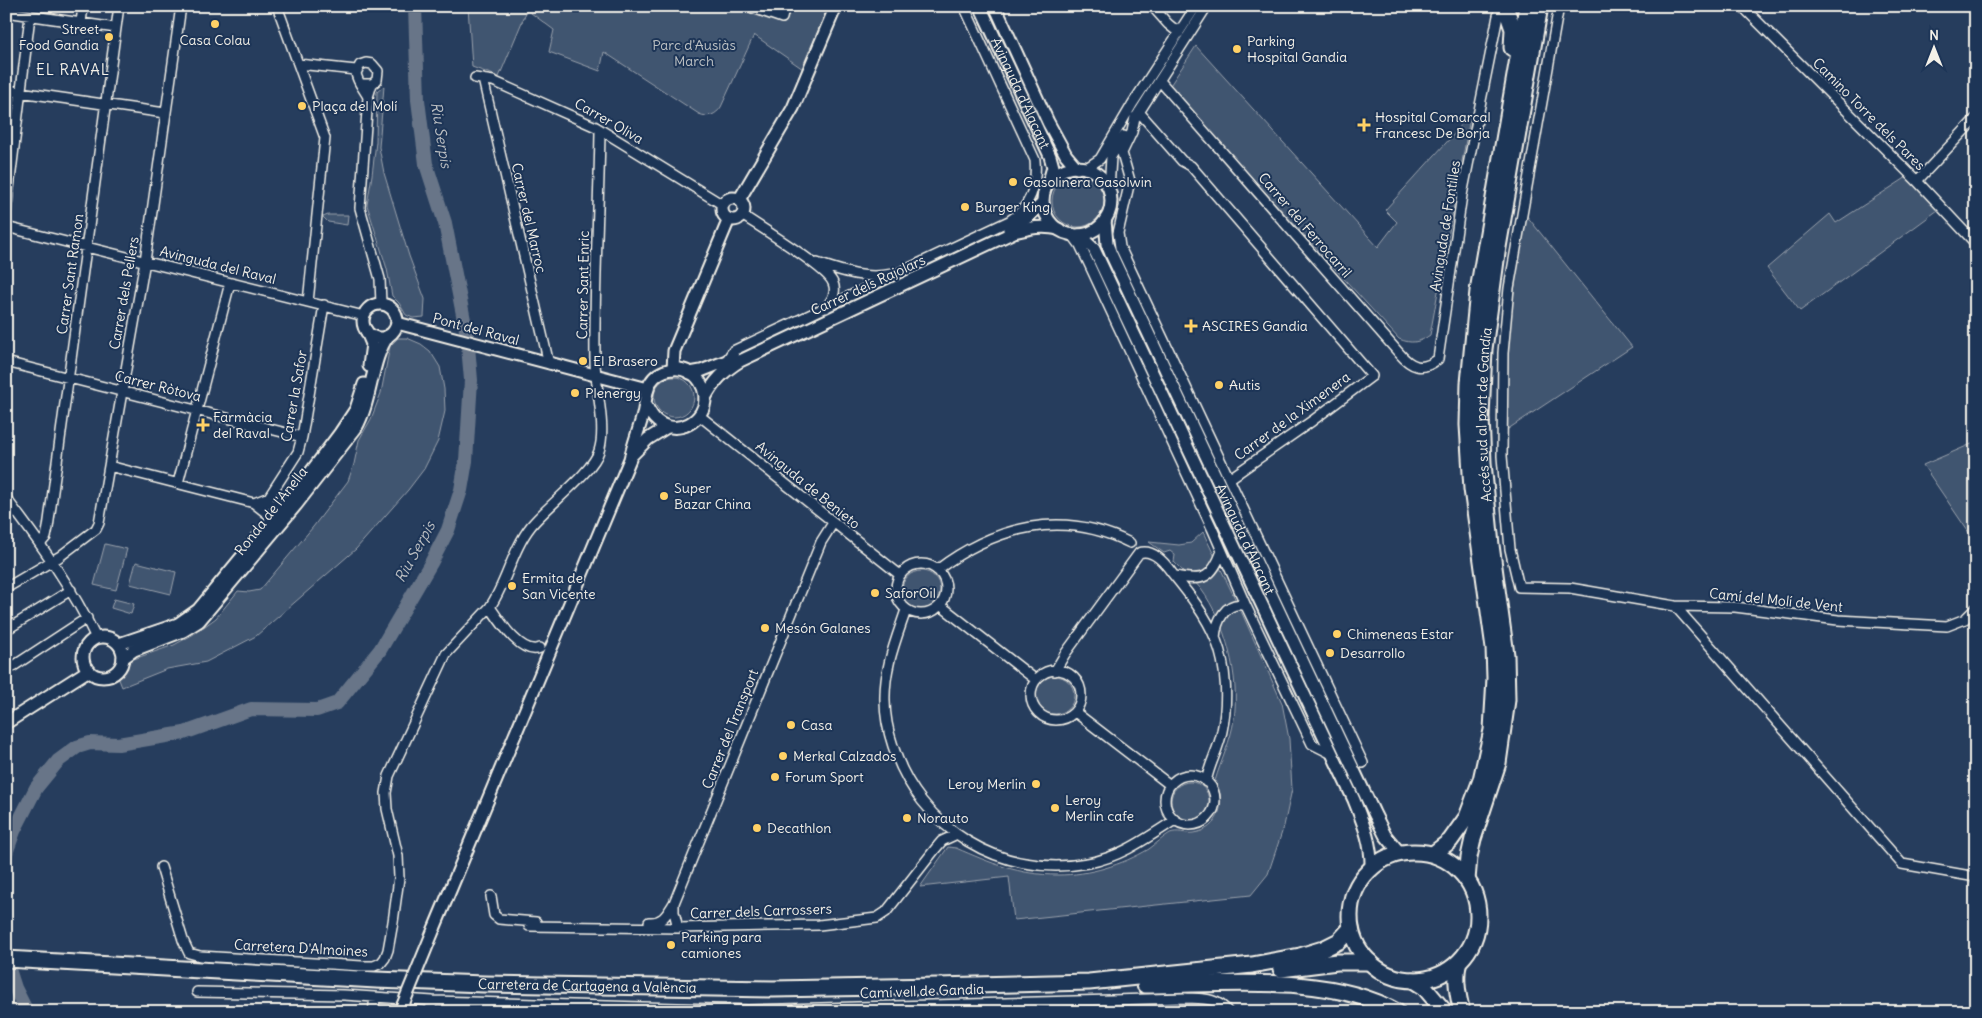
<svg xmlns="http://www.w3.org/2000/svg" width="1982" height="1018" viewBox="0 0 1982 1018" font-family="Delius,sans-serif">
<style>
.green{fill:#40546f;stroke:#9aa2ac}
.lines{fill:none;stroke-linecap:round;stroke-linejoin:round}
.river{stroke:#677588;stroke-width:14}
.street-casing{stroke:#f4f1e8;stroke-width:12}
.secondary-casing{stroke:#f4f1e8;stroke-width:15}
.highway-casing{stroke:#f4f1e8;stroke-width:19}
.street{stroke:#1d3557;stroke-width:9}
.secondary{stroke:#1d3557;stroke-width:11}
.highway{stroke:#1d3557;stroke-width:15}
.secondary-bridge-casing{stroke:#f4f1e8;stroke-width:15;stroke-linecap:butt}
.secondary-bridge{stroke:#1d3557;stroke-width:11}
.poi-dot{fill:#ffd166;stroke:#1d3557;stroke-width:2}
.labels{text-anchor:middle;stroke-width:4;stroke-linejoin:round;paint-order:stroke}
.poi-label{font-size:14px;fill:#f4f1e8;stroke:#1d3557;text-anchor:start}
.park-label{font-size:14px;fill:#bec2c4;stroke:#1d3557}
.street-label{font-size:14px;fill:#f4f1e8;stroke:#1d3557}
.neighbourhood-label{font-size:15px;letter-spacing:1px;fill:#f4f1e8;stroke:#1d3557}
.water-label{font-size:15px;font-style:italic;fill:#bcbfc2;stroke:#1d3557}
</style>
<rect width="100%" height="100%" fill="#263d5d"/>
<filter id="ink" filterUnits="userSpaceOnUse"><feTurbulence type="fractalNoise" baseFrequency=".02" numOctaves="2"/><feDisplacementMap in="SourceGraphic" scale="10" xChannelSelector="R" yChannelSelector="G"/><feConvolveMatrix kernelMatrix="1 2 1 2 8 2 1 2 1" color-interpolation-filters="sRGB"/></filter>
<g filter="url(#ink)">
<path class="green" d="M468,6H828L803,69L754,35L721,107C716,115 708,118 699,114L604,52L600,71L549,52L554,30L527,10L499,77L472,67Z
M1196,46L1378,247L1397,222L1385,210L1455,133L1465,117L1470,118L1430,335C1419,343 1411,344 1399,339L1169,87Z
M384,86L379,147L384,173L409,256L425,299L424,317L413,318L406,315L399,303L392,296L387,269L367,205L372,175L376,142L377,92Z
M1052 201a26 26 0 1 1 52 0a26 26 0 1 1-52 0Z
M1907,177L1938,210L1800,311L1767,268L1830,214L1836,223Z
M328,215H348L347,225L328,222L323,217Z
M1526,215L1632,347L1505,431L1510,322L1517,268Z
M398,338H407L421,344L430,351L440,367L444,389L445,411L438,441L424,469L408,490L356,549L256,636L206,662L167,669L122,687L118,677L131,660L174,645L194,634L216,618L238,591L249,592L260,590L313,527L348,481L354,464L359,440L371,419L381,393L390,346Z
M654 397a20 20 0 1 1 40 0a20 20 0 1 1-40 0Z
M1976,442V543L1923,465Z
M1203,532L1241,611L1282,703L1289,739L1292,789L1284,826L1268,874L1251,895L1014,920L1009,877L920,887L948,847L956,848C991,863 1018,875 1058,875C1089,875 1122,865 1149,849C1156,844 1163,837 1170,833C1178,830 1185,834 1193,833C1220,830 1227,801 1215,781C1221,760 1231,741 1234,719C1240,677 1226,623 1201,589C1193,579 1182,571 1174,562L1175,555L1170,551L1164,553L1149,542L1179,545L1191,543Z
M105,544L127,549L116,590L94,585Z
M136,562L176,572L171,594L130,584Z
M902 590a19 19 0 1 1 38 0a19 19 0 1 1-38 0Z
M114,599L134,604L131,614L111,608Z
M1036 695a19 19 0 1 1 38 0a19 19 0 1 1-38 0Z
M1171 801a19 19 0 1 1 38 0a19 19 0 1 1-38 0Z"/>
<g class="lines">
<path class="river" d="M6,853L14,831L36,788L58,761L77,747L90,743L118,744L184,733L251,709L317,710L337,703L380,650L431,563L448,530L461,490L466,461L471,380L467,335L445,223L426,164L418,100L415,6
M6,960L15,988L27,1012"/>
<defs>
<path id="street" d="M277,6L325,138L308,302
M747,6L782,18L785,6
M1152,6L1168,24L1179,33
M1559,6L1509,288L1503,353L1502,456L1510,549L1519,587L1570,588L1675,606L1735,607L1838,620L1947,626L1965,619L1976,608
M1742,6L1917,181L1976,244
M6,12L116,28
M81,23L83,6
M298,64L356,70
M475,78L493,81L596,127L723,205
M483,79L549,364
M1160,81L1399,353C1411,367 1422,372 1438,359L1462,195L1499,11
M362,84H372L377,80L378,71L372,64L366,63L360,65L356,73C357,82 364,89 368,97
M372,84L368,97L360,208L380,279L381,304
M6,90L165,113
M1139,112L1182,161L1191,166L1372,376L1312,421L1229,479
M1135,117L1132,132L1122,153L1130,181L1118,233L1120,247L1363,763
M1136,117L1207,6
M1085,169L1100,159L1133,103L1196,6
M1917,181L1976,118
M1109,190L1111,157L1124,136
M6,213L30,16
M742,215C758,226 828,268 833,283C837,292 832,300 826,308
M6,227L364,316
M1072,234L1080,245L1090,266L1212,528L1246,606L1312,744L1332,754
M817,263C841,271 866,280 892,274
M726,361L733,351L1009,221C1031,208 1037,184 1035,160L964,6
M6,362L302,437
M700,416L900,575
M109,466L254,503L284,505
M178,483L230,283
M6,498C40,543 72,587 96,638
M254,503L269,497L298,452L302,437L324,305
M255,504L269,515L270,522
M40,544L46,537L48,528L119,6
M896 589a25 25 0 1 1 50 0a25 25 0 1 1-50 0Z
M937,570C995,526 1063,509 1130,543
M1175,576C1204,582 1212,578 1222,551
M6,588L59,557L96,529L99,523L145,261L181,6
M940,605L1036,680
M1675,606L1902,864L1976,877
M906,610C896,640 884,668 885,701C885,716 888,731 893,746C919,828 1001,879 1088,863C1121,857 1147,838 1175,820
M6,630L71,590
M1215,638C1216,622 1226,599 1246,606
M540,648C521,656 499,620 490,607C507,582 512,550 531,526C547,506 593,472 599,451C607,427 595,387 595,361C594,284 599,207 600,131
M1031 695a25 25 0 1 1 50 0a25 25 0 1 1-50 0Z
M6,671L87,618
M1055,671L1065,654L1139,553C1153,548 1165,563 1172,573C1189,594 1206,615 1216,640C1227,667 1228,703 1222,731C1219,749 1209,764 1206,782
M1075,712L1170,785
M1165 800a25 25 0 1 1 50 0a25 25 0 1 1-50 0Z
M161,867L183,940L189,953L200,956L362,966H374L381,963L385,958L388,950L393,922L399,878L398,856L387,809L386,793L389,776L446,654L490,607
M491,896L494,915L499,919L536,922
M649,922C663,923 667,914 674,903
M529,926L678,928L819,925L877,918L886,912L936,848L942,841L955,835
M678,928L674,912V903L821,542L833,523
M197,992L344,995L433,1001L748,1010L1185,998C1202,999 1217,997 1228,1012
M373,1012L375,998
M429,1012L433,1001"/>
<g id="secondary">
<path id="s1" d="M980,6L1050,156L1053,167L1049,181"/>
<path d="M995,6L1048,122L1066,155L1077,168"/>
<circle cx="1077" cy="201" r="34"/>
<circle cx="733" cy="209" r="11"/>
<path d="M739,200L793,108L836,6"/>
<path id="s2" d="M1105,220L1107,244L1111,254L1374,813L1385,835L1400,853"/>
<path d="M1009,229L1028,217L1043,203"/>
<path d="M1079,235L1094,249L1354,800C1363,823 1372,844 1371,868"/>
<circle cx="380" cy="321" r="17"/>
<path d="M397,323L648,389"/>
<path d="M366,330L372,344L369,366"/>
<path d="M673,369L674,351L729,219"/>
<path d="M690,373L701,371L734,358"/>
<path d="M705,398C714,381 724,371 740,361L1014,232C1030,228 1042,225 1059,229"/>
<path d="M632,455L648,439L667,427"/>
<circle cx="103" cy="657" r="20"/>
<path d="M119,644L178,624L198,610L301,485L340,433L356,409L364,384"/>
<path d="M123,658L134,650L183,631L199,621L296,505L356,428C372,400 371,360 388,336"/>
<path d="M6,723L89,670"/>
<path d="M434,929L630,459C633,445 638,432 642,418C645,409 645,398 648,388C653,372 673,364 689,372C698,376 704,386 705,396C707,421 676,437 657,421C652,417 649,411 646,405"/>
</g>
<g id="highway">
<path d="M1505,6L1513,29L1512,48"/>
<circle cx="1414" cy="916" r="64"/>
<path d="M1433,854L1450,841L1467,817L1481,780L1492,730L1495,678L1494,648L1472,489L1468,425L1469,383L1478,291L1527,6"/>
<path id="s3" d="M1467,880L1469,857L1473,839L1498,763L1507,700L1506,655L1491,545L1483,463L1481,417L1484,349L1497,253L1540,6"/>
<path id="s4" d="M6,959L376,980L484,984L773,989L938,986L1089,982L1252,965L1300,956L1323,949L1339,941L1351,928"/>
<path d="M1458,965C1455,981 1458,996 1462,1012"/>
<path d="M1281,969L1337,962H1370"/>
<path d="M1413,980L1424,987L1445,1012"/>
<path d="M1145,985C1223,985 1327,972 1397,1012"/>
</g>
</defs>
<use href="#street" class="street-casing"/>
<use href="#secondary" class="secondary-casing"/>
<use href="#highway" class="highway-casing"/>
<use href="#street" class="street"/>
<use href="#secondary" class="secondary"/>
<use href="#highway" class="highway"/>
<defs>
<path id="secondary-bridge" d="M400,1012L434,929"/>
</defs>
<use href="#secondary-bridge" class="secondary-bridge-casing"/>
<use href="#secondary-bridge" class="secondary-bridge"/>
</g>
</g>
<g class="poi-dot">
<circle cx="215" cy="24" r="5"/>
<circle cx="109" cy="37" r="5"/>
<circle cx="1237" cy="49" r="5"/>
<circle cx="302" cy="106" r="5"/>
<path d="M1361.5 117.5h5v5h5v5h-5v5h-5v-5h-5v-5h5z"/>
<circle cx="1013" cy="182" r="5"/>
<circle cx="965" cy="207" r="5"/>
<path d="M1188.5 318.5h5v5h5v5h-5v5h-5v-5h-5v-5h5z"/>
<circle cx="583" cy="361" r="5"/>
<circle cx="1219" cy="385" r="5"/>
<circle cx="575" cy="393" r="5"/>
<path d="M200.5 417.5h5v5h5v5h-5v5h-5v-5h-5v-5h5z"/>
<circle cx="664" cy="496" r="5"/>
<circle cx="512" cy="586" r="5"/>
<circle cx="875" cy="593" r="5"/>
<circle cx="765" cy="628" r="5"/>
<circle cx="1337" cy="634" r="5"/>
<circle cx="1330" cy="653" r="5"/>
<circle cx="791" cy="725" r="5"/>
<circle cx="783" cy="756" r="5"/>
<circle cx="775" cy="777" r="5"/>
<circle cx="1036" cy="784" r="5"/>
<circle cx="1055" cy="808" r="5"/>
<circle cx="907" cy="818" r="5"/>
<circle cx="757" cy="828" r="5"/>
<circle cx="671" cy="945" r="5"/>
</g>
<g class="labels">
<g class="poi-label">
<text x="99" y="34" text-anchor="end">Street<tspan x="99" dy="16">Food Gandia</tspan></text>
<text x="215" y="45" text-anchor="middle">Casa Colau</text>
<text x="1247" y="46">Parking<tspan x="1247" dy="16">Hospital Gandia</tspan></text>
<text x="312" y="111">Plaça del Molí</text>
<text x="1375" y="122">Hospital Comarcal<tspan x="1375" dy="16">Francesc De Borja</tspan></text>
<text x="1023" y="187">Gasolinera Gasolwin</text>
<text x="975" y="212">Burger King</text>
<text x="1202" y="331">ASCIRES Gandia</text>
<text x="593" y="366">El Brasero</text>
<text x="1229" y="390">Autis</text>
<text x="585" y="398">Plenergy</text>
<text x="213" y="422">Farmàcia<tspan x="213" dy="16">del Raval</tspan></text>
<text x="674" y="493">Super<tspan x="674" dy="16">Bazar China</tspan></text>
<text x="522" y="583">Ermita de<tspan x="522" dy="16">San Vicente</tspan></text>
<text x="885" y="598">SaforOil</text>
<text x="775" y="633">Mesón Galanes</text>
<text x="1347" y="639">Chimeneas Estar</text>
<text x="1340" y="658">Desarrollo</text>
<text x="801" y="730">Casa</text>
<text x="793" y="761">Merkal Calzados</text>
<text x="785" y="782">Forum Sport</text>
<text x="1026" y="789" text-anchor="end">Leroy Merlin</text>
<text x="1065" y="805">Leroy<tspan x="1065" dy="16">Merlin cafe</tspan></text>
<text x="917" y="823">Norauto</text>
<text x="767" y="833">Decathlon</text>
<text x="681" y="942">Parking para<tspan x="681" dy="16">camiones</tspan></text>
</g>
<g class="park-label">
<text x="694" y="50">Parc d'Ausiàs<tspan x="694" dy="16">March</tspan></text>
</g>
<g class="street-label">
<text dy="5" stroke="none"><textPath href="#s1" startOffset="96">Avinguda d'Alacant</textPath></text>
<text transform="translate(1869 114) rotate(45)" y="5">Camino Torre dels Pares</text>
<text transform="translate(609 121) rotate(30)" y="5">Carrer Oliva</text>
<text transform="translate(529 218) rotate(77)" y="5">Carrer del Marroc</text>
<text transform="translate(1305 225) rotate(49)" y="5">Carrer del Ferrocarril</text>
<text transform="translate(1445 226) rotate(-81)" y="5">Avinguda de Fontilles</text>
<text transform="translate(218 265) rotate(14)" y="5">Avinguda del Raval</text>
<text transform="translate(70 274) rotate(-82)" y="5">Carrer Sant Ramon</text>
<text transform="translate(583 285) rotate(-89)" y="5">Carrer Sant Enric</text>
<text transform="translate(868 285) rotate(-25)" y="5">Carrer dels Rajolars</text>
<text transform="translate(124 293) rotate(-80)" y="5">Carrer dels Pellers</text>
<text transform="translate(476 329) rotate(15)" y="5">Pont del Raval</text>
<text transform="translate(158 386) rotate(14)" y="5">Carrer Ròtova</text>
<text transform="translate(294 396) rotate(-80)" y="5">Carrer la Safor</text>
<text dy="5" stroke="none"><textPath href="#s3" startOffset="472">Accés sud al port de Gandia</textPath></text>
<text transform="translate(1292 416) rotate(-36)" y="5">Carrer de la Ximenera</text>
<text transform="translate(808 485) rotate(39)" y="5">Avinguda de Benieto</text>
<text transform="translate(271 511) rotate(-52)" y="5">Ronda de l'Anella</text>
<text dy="5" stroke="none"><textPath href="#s2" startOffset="350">Avinguda d'Alacant</textPath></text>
<text transform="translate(1776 600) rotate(6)" y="5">Camí del Molí de Vent</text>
<text transform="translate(730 729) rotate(-68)" y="5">Carrer del Transport</text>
<text transform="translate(761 911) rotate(-2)" y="5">Carrer dels Carrossers</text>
<text transform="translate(301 948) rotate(3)" y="5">Carretera D'Almoines</text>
<text dy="5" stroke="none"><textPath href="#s4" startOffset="582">Carretera de Cartagena a València</textPath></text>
<text transform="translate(922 991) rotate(-2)" y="5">Camí vell de Gandia</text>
</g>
<g class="neighbourhood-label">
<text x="73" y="75">EL RAVAL</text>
</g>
<g class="water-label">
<text transform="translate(441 135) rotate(81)" y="5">Riu Serpis</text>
<text transform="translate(415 552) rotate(-61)" y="5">Riu Serpis</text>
</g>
</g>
<rect width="1982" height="1018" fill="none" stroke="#1d3557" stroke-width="25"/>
<rect x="12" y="12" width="1957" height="993" fill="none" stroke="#f4f1e8" stroke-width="2" filter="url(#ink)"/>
<g transform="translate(1934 48)" stroke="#1d3557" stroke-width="4" paint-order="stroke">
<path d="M0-4L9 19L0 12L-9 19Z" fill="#f4f1e8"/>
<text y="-8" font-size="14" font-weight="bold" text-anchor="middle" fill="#f4f1e8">N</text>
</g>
</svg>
